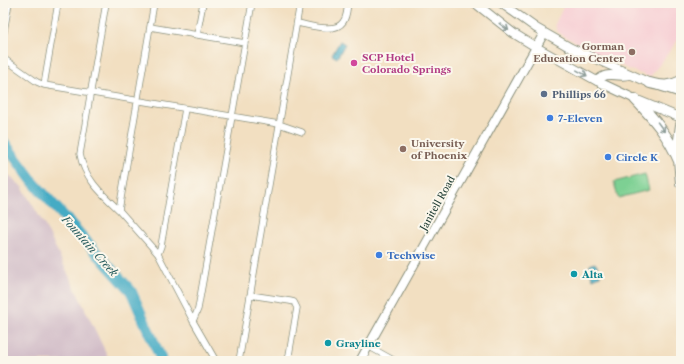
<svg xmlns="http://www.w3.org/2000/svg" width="684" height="364" viewBox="0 0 684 364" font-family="'Libre Caslon Text',serif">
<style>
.built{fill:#f7cfd4}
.industrial{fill:#d2bdc8}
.green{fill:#7dd093;stroke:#4e8664}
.water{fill:#44abc4;stroke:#32747c}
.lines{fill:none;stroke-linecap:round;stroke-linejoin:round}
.river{stroke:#44abc4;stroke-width:11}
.street-casing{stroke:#888e7a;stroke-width:7}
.secondary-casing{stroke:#888e7a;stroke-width:10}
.primary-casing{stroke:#888e7a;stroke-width:10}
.highway-casing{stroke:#888e7a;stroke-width:12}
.street{stroke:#fff;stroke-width:5.5}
.secondary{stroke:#fff;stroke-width:8}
.primary{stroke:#fff;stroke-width:8}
.highway{stroke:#fff;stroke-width:10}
.oneway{stroke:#8f9e9a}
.education-dot{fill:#8d6e63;stroke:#fbf7ec;stroke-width:1.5}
.hotel-dot{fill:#d1479c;stroke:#fbf7ec;stroke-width:1.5}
.service-dot{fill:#5c6f8a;stroke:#fbf7ec;stroke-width:1.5}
.shop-dot{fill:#3f7fe0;stroke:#fbf7ec;stroke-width:1.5}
.culture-dot{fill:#0f9aa8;stroke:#fbf7ec;stroke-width:1.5}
.labels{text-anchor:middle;stroke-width:4;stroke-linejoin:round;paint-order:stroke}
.education-label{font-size:10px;font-weight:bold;fill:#785e54;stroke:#fbf7ec;text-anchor:end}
.hotel-label{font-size:10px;font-weight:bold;fill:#b23c85;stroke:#fbf7ec;text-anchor:start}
.service-label{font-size:10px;font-weight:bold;fill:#4e5e75;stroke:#fbf7ec;text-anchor:start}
.shop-label{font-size:10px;font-weight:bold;fill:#366cbe;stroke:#fbf7ec;text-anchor:start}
.street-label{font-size:10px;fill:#1f3d34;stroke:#fbf7ec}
.culture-label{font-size:10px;font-weight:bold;fill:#0d838f;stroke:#fbf7ec;text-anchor:start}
.water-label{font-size:11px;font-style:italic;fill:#2a5e5f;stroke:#fbf7ec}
</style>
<rect width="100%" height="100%" fill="#fbf7ec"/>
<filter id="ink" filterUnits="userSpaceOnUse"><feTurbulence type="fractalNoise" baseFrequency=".025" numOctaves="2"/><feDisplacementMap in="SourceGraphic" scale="8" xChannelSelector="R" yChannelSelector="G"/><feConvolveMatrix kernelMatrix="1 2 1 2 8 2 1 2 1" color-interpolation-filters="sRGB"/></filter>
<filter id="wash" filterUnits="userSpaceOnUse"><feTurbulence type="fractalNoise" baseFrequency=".012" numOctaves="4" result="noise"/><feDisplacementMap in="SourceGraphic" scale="16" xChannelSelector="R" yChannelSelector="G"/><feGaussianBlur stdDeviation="0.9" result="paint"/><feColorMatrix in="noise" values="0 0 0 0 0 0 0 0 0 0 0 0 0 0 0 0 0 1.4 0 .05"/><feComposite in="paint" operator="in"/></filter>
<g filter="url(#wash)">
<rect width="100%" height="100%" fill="#f2dfc1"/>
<path class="built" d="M565,3H681V36L650,77L628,69L562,35L558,32L556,28L555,24Z"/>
<path class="industrial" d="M3,170L22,187L45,226L110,361H3Z"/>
<path class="green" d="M645,174L649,190L618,198L614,182Z"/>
<path class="water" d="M340,41L345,44L337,58L332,55Z
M595,263L600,271V276L593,279L589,270L590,265Z"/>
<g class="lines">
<path class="river" d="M3,141L34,183L131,291L162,361"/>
</g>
</g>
<g filter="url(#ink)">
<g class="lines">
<defs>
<path id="street" d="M106,3L80,154C84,178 102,194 119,210
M154,3L119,210L158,254L193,321L216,361
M297,23C309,25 335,34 343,22C347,17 347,9 348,3
M150,27L245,43
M197,35L203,3
M3,37L9,3
M3,58L37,82L44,85L279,124L302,132
M44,85L58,3
M158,254L161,246L185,109
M250,295L290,301L294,302L297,308L288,361
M193,321L198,309L252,3
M368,346L395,361
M239,361L300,3"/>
<path id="secondary" d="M360,361L544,33"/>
<path id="primary" d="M475,3L513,33L536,47L597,81L635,99L681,118
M501,3L536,28L571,48L650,83L681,93
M597,81C607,70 616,78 629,75"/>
<path id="highway" d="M650,83C661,86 670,87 681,81
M635,99C654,119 668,135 679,161
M681,125L678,147L681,183"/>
</defs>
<use href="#street" class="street-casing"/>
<use href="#secondary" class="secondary-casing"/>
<use href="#primary" class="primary-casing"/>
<use href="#highway" class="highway-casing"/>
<use href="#street" class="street"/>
<use href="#secondary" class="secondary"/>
<use href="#primary" class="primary"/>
<use href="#highway" class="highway"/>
</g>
<defs><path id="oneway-shaft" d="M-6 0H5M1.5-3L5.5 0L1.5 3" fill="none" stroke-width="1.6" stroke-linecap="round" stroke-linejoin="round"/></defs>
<g class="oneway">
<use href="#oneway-shaft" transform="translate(504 27) rotate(37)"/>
<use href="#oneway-shaft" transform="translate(582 73) rotate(29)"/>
<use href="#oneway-shaft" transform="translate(661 127) rotate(54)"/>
</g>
</g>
<g class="education-dot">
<circle cx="632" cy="52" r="4"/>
<circle cx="403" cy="149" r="4"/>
</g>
<circle class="hotel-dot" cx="354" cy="63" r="4"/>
<circle class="service-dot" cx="544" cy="94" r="4"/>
<g class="shop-dot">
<circle cx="550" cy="118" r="4"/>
<circle cx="608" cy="157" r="4"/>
<circle cx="379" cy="255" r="4"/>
</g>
<g class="culture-dot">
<circle cx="574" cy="274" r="4"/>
<circle cx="328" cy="343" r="4"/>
</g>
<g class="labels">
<g class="education-label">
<text x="624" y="50">Gorman<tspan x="624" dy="12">Education Center</tspan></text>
<text x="411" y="147" text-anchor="start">University<tspan x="411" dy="12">of Phoenix</tspan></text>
</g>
<g class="hotel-label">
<text x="362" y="61">SCP Hotel<tspan x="362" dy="12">Colorado Springs</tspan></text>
</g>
<g class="service-label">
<text x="552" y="98">Phillips 66</text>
</g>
<g class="shop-label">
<text x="558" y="122">7-Eleven</text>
<text x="616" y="161">Circle K</text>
<text x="387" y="259">Techwise</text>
</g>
<g class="street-label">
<text transform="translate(437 203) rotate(-61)" y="4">Janitell Road</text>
</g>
<g class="culture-label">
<text x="582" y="278">Alta</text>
<text x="336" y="347">Grayline</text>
</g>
<g class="water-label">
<text transform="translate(90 246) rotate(48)" y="4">Fountain Creek</text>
</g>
</g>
<rect width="684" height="364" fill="none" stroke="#fbf7ec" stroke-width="16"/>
</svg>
